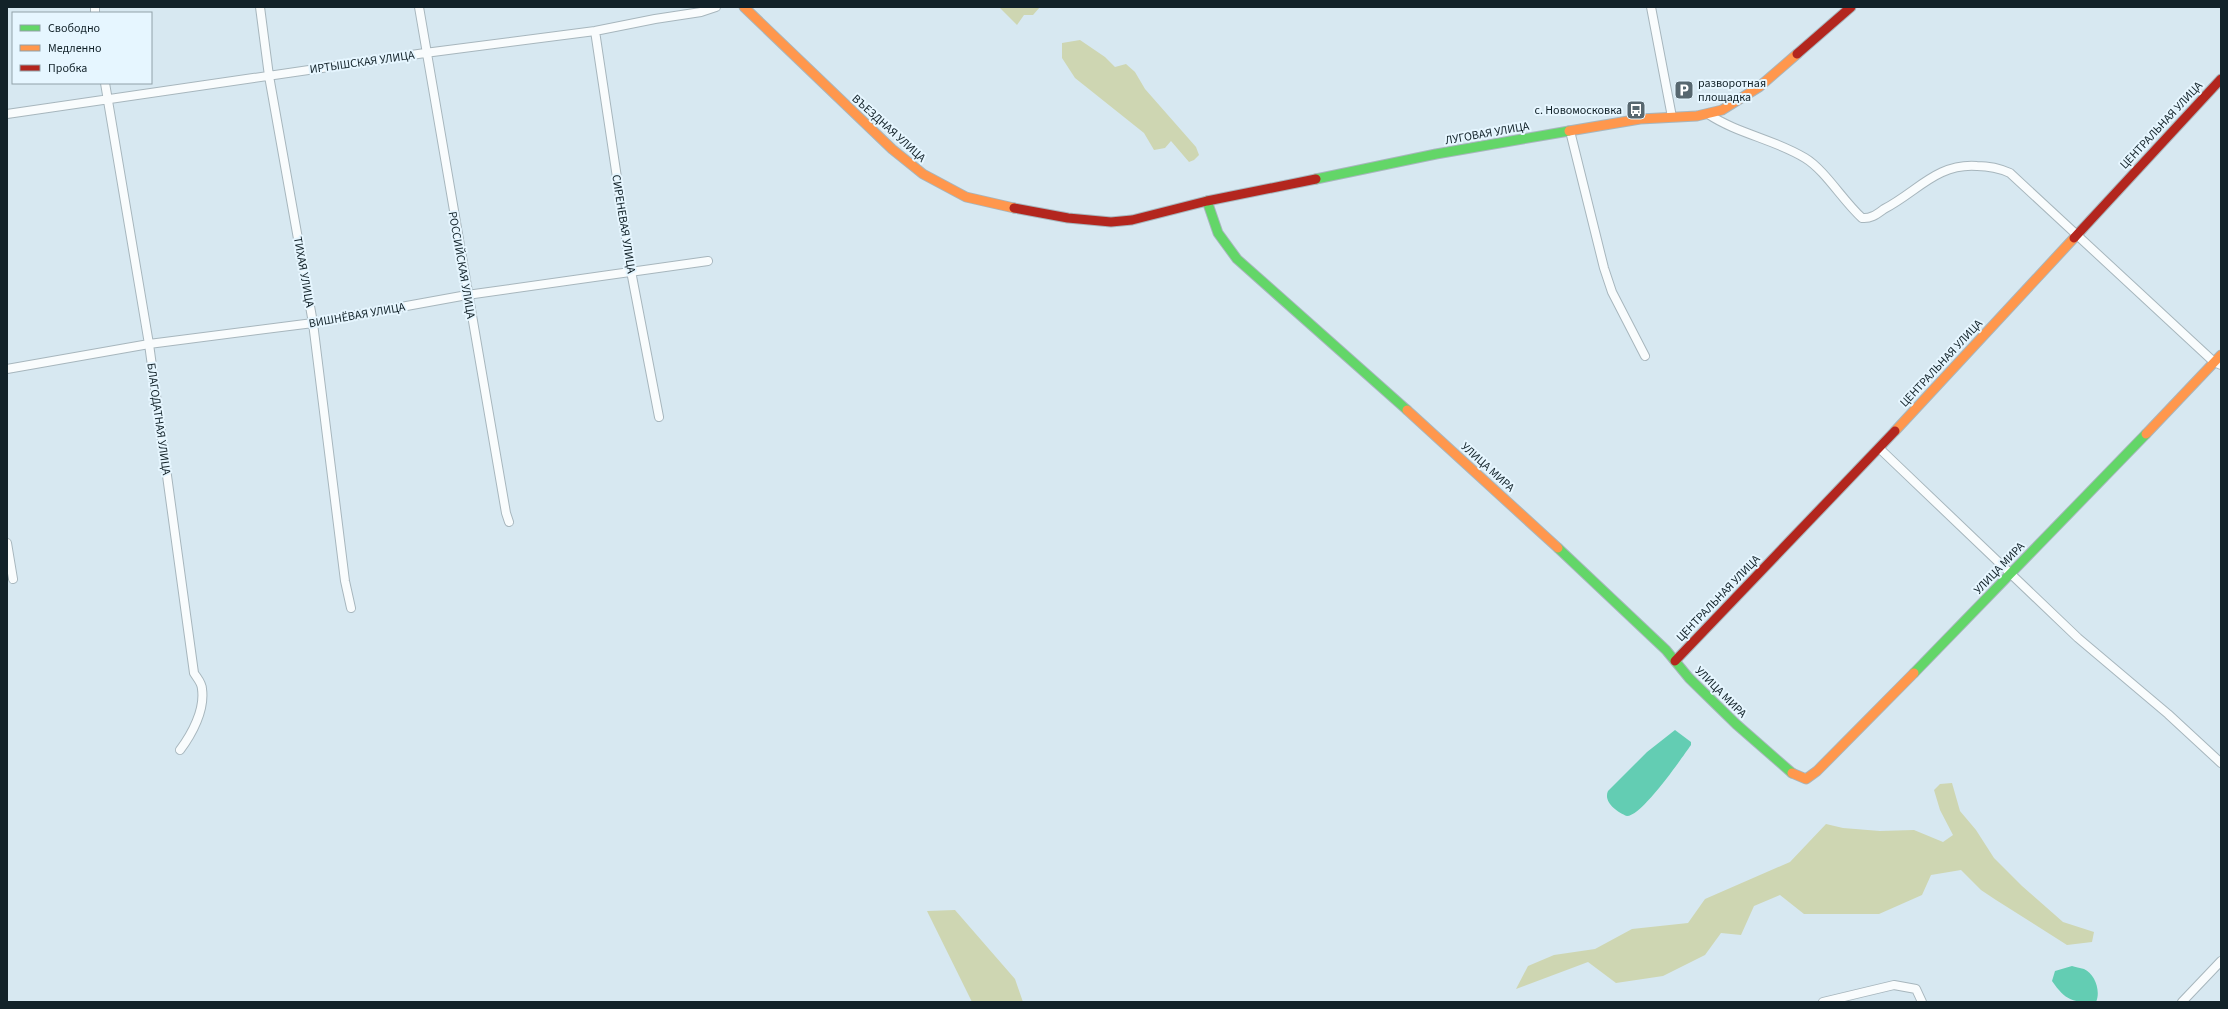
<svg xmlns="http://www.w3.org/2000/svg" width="2228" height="1009" viewBox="0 0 2228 1009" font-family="'Source Sans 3',sans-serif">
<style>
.green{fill:#ced6b2}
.water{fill:#63cdb3}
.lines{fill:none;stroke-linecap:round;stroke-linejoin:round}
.street-casing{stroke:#a7b6bd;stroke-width:10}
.fast-casing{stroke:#a7b6bd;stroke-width:11}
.slow-casing{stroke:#a7b6bd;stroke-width:11}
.jam-casing{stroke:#a7b6bd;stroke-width:11}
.street{stroke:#f9fcfd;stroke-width:8}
.fast{stroke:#63d668;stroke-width:9}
.slow{stroke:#ff974d;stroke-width:9}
.jam{stroke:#b3261e;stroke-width:9}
.labels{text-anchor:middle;stroke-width:4;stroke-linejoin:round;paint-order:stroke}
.street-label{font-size:12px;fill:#122229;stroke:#e6f6ff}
.poi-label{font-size:12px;fill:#122229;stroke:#e6f6ff;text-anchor:start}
</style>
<rect width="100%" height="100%" fill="#d7e8f1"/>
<path class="green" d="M999,7H1040L1033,15H1024L1017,25Z
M1080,40L1105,57L1115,67L1126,64L1135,72L1145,89L1196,147L1199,155L1194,160L1189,162L1171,141L1165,148L1154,150L1144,133L1075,78L1062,58V43Z
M1952,783L1960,811L1976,830L1994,858L2022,886L2063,922L2094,932L2092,942L2067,945L1996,900L1981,890L1961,870L1931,875L1922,895L1879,914H1804L1780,895L1754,906L1741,935L1721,933L1705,955L1663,976L1616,983L1588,962L1516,989L1528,966L1554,955L1595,949L1632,929L1688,923L1705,899L1790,862L1826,824L1843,828L1880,831L1914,830L1943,842L1953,835L1940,810L1934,790L1940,784Z
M955,910L1015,979L1023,1002H972L927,911Z"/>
<path class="water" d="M1675,730L1691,742V745C1681,759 1642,816 1627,816C1617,812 1603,802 1608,791L1647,752Z
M2072,966C2075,967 2080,968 2084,969C2095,974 2101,991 2096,1002C2072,1002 2066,1001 2052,981L2055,971Z"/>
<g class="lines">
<defs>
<path id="street" d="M95,7V13
M260,7L269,76L313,323L345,581L351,608
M419,7L506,513L509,522
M1651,7L1672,117
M595,31L631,271L659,417
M105,83L149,344L194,673C197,678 202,683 202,689C205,710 192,734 180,750
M7,114L425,53L595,31L655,19L701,12L716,7
M1708,114C1738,134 1774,139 1805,158C1825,170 1843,201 1862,218C1871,219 1877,214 1884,209C1917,192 1937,163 1977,166C1989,166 1999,168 2010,173L2214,362L2221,365
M1570,131L1604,268L1612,292L1645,356
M7,369L149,344L313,323L467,295L708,261
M1879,448L2078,638L2168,714L2221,763
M7,543L13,579
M1823,1002L1894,985L1916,989L1922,1002
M2182,1002L2221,961"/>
<path id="fast" d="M1316,179L1436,154L1569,131
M1207,201L1218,233L1237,259L1407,410
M1558,548L1666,650L1689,678L1736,724L1792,773
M1914,673L2146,434"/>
<path id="slow" d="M744,7L892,149L923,174L966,197L1014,208
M1569,131L1640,119L1697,116L1722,110L1759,87L1797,54
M1407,410L1558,548
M1895,431L2074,238
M2146,434L2221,355
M1792,773L1806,779L1817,771L1914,673"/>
<path id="jam" d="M1797,54L1851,7
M1014,208L1068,218L1111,222L1132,220L1207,201L1316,179
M2074,238L2221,79
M1675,661L1895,431"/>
</defs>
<use href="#street" class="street-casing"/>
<use href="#fast" class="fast-casing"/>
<use href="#slow" class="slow-casing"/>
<use href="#jam" class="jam-casing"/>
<use href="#street" class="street"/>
<use href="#fast" class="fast"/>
<use href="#slow" class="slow"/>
<use href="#jam" class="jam"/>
</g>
<defs>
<symbol id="parking-square" viewBox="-11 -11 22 22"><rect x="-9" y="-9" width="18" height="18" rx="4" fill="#57676f" stroke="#e6f6ff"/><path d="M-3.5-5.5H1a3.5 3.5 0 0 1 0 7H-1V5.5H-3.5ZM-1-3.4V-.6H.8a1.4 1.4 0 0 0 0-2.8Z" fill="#fff"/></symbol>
<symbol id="bus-square" viewBox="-11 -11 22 22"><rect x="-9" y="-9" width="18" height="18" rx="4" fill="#57676f" stroke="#e6f6ff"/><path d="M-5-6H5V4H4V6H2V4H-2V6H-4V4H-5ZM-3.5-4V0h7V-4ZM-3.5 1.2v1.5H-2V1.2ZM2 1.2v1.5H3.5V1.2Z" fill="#fff"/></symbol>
</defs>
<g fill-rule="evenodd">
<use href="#parking-square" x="1673" y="79" width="22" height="22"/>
<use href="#bus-square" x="1625" y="99" width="22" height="22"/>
</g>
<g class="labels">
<g class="street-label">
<text transform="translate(362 62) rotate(-8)" y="4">ИРТЫШСКАЯ УЛИЦА</text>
<text transform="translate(2161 125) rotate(-47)" y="4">ЦЕНТРАЛЬНАЯ УЛИЦА</text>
<text transform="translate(889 128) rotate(42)" y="4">ВЪЕЗДНАЯ УЛИЦА</text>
<text transform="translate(1487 133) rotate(-10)" y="4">ЛУГОВАЯ УЛИЦА</text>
<text transform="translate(624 224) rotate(81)" y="4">СИРЕНЕВАЯ УЛИЦА</text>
<text transform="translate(462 265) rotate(80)" y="4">РОССИЙСКАЯ УЛИЦА</text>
<text transform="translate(304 272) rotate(80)" y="4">ТИХАЯ УЛИЦА</text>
<text transform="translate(357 315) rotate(-10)" y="4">ВИШНЁВАЯ УЛИЦА</text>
<text transform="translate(1941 363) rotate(-47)" y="4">ЦЕНТРАЛЬНАЯ УЛИЦА</text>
<text transform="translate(159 419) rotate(82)" y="4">БЛАГОДАТНАЯ УЛИЦА</text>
<text transform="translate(1488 467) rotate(42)" y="4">УЛИЦА МИРА</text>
<text transform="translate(1999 568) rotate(-46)" y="4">УЛИЦА МИРА</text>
<text transform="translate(1718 598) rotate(-46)" y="4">ЦЕНТРАЛЬНАЯ УЛИЦА</text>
<text transform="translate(1721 692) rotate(45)" y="4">УЛИЦА МИРА</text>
</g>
<g class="poi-label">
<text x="1698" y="87">разворотная<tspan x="1698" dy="14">площадка</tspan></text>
<text x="1622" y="114" text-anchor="end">с. Новомосковка</text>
</g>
</g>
<rect width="2228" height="1009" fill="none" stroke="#122229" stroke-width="16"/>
<rect x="12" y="12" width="140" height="72" fill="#e6f6ff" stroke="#91a1a9"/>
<rect x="20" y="25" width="20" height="6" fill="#63d668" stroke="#91a1a9"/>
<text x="48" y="32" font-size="12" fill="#122229">Свободно</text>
<rect x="20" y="45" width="20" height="6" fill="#ff974d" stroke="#91a1a9"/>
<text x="48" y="52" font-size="12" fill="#122229">Медленно</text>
<rect x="20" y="65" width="20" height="6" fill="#b3261e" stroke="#91a1a9"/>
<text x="48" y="72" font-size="12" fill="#122229">Пробка</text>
</svg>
